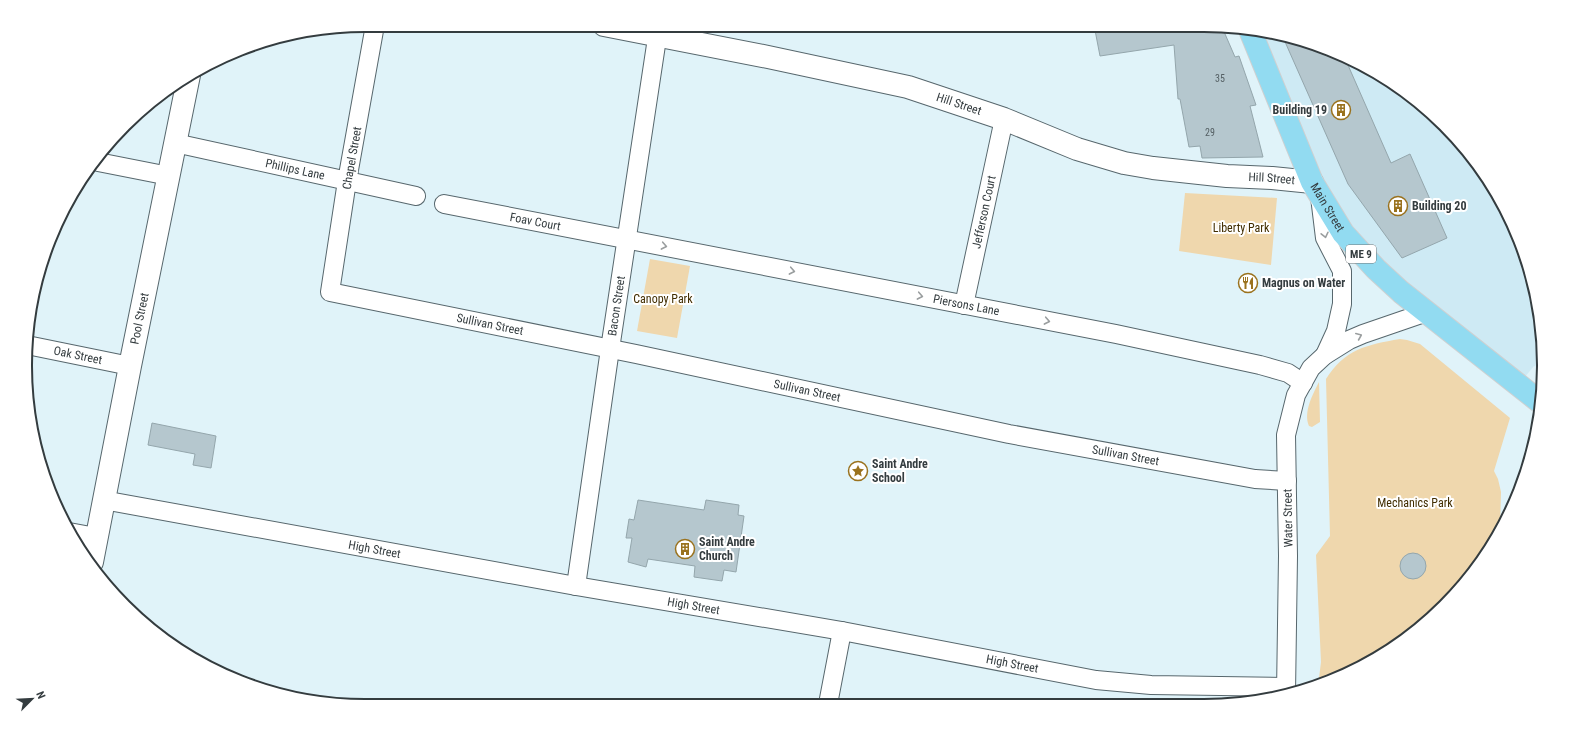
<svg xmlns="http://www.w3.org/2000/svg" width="1569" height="731" font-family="'Roboto Condensed',sans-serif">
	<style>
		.built { fill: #ceeaf4 }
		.green { fill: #efd7ad }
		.building { fill: #b5c7ce; stroke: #94a6ac }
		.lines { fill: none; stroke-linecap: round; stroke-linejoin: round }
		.minor-casing { stroke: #57676d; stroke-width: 20 }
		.tertiary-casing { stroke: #57676d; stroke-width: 24 }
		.secondary-casing { stroke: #57676d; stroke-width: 24 }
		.primary-casing { stroke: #ced0d1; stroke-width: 24 }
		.minor { stroke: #fff; stroke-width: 18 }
		.tertiary { stroke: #fff; stroke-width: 22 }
		.secondary { stroke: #fff; stroke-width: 22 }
		.primary { stroke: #92dbf1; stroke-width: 22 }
		.oneway { stroke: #9a9e9f }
		.labels { text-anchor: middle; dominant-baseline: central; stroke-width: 4; stroke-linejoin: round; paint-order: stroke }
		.number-label { font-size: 10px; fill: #545f63 }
		.shield { fill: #fff; stroke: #717679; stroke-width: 1 }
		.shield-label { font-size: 11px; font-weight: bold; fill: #343c3f }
		.street-label { font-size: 12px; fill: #343c3f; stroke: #fff }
		.poi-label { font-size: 12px; font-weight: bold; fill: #343c3f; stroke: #fff; text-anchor: start }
		.park-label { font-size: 12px; fill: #412d01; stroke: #fff }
		.rim { fill: none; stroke: #343c3f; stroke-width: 2 }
	</style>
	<rect width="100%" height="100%" fill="#e0f3f9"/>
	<path class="built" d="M 1250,30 L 1270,32 L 1334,51 L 1392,82 L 1444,125 L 1486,176 L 1518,235 L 1537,299 L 1544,369 L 1534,366 L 1518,385 L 1343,233 Z"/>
	<g class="green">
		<path d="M 1185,193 L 1277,198 L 1271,265 L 1179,251 Z"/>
		<path d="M 650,259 L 690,266 L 677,338 L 637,331 Z"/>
		<path d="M 1400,339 L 1407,340 L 1420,344 L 1510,418 L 1494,471 L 1498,479 L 1501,492 L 1500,527 L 1474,573 L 1411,635 L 1334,680 L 1315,685 L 1319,678 L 1321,662 L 1316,555 L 1330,536 L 1326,379 C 1345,349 1366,345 1400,339 Z"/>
		<path d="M 1319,382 L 1320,422 L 1312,427 L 1309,426 C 1303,412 1313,394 1319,382 Z"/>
	</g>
	<g class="building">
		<path d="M 1094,25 L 1204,25 L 1222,27 L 1235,57 L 1239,56 L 1256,105 L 1250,106 L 1263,157 L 1202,158 L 1200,146 L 1189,147 L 1180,99 L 1178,99 L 1174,45 L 1100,56 Z"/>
		<path d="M 1282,35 L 1334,51 L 1344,56 L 1391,163 L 1410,154 L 1447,238 L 1402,258 L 1348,184 Z"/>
		<path d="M 152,423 L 216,436 L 211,468 L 193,465 L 195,454 L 148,445 Z"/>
		<path d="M 638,500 L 704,510 L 706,500 L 739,505 L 738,515 L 744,516 L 736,572 L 724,570 L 722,581 L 694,577 L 695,566 L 648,559 L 646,567 L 628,562 L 632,538 L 626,538 L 629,519 L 634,520 Z"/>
		<circle cx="1413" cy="566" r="13"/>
	</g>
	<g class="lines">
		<g class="minor-casing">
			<g id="minor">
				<path id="s1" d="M 375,25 L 347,181 L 330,292 L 636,354 L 1009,434 L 1255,479 L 1287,481"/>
				<path id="s2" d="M 175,143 L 416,196"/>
				<path d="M 98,162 L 169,176"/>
				<path d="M 1320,197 L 1325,238 L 1342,271 L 1342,304 L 1336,331 L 1325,355"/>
				<path id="s3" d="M 444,204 L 1116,334 L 1260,365 L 1288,373 L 1303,383"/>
				<path id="s4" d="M 964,305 L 1004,119"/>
				<path id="s5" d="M 27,345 L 130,366"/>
				<path id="s6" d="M 103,500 L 576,586 L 842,631 L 1096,680 L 1151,685 L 1286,687"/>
				<path d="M 69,532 L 96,537"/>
				<path id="s7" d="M 576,586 L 610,349 L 659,25"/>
				<path d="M 1286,693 L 1288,556 L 1286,435 L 1296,395 L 1311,368 L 1325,355 L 1349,340 L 1363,334 L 1427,312"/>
				<path d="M 828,704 L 842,631"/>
			</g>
		</g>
		<g class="tertiary-casing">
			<g id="tertiary">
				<path id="s8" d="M 604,25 L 768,57 L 908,87 L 1004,119 L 1077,149 L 1124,163 L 1153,168 L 1227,176 L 1272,178 L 1312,182"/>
			</g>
		</g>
		<g class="secondary-casing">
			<g id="secondary">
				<path id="s9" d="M 92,562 L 130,366 L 189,75"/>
			</g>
		</g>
		<g class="primary-casing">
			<g id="primary">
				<path id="s10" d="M 1250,30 L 1312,182 L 1343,233 L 1376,269 L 1401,292 L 1540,402"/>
			</g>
		</g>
		<use href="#minor" class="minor"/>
		<use href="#tertiary" class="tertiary"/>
		<use href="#secondary" class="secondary"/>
		<use href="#primary" class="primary"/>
	</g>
	<defs><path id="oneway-chevron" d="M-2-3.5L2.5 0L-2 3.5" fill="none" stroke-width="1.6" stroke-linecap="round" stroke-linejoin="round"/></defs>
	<g class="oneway">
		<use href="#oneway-chevron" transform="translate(1325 235) rotate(77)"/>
		<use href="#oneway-chevron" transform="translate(664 246) rotate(11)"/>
		<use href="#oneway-chevron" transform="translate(792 271) rotate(11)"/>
		<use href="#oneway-chevron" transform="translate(920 296) rotate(11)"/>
		<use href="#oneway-chevron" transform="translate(1047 321) rotate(11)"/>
		<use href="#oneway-chevron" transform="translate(1359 336) rotate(-23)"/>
	</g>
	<defs>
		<g id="building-ring" transform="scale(1)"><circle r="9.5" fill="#fff" stroke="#9a721e" stroke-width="1.5"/><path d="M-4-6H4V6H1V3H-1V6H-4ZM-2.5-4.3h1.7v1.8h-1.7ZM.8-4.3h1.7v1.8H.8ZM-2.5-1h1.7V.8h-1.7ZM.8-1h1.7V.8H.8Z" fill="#9a721e"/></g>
		<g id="restaurant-ring" transform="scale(1)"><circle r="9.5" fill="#fff" stroke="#9a721e" stroke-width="1.5"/><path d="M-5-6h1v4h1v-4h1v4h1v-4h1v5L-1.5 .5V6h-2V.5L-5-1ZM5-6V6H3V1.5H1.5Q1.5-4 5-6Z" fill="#9a721e"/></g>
		<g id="sight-ring" transform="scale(1)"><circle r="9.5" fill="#fff" stroke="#9a721e" stroke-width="1.5"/><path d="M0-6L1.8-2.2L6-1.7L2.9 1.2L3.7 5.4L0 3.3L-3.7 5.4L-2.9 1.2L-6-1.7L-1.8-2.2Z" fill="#9a721e"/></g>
	</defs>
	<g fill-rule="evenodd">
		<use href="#building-ring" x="1341" y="110"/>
		<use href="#building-ring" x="1398" y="206"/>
		<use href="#restaurant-ring" x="1248" y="283"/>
		<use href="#sight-ring" x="858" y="471"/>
		<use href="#building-ring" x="685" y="549"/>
	</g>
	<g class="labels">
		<g class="number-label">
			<text x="1220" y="78">35</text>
			<text x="1210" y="132">29</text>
		</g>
		<rect class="shield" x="1346" y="245" width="30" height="18" rx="3"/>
		<g class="shield-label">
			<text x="1361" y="254">ME 9</text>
		</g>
		<g class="street-label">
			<text stroke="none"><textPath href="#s8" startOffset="364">Hill Street</textPath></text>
			<text transform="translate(352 158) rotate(-80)">Chapel Street</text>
			<text stroke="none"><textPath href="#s2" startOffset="123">Phillips Lane</textPath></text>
			<text stroke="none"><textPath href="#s8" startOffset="688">Hill Street</textPath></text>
			<text stroke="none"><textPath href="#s10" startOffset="194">Main Street</textPath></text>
			<text stroke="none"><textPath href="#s4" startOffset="95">Jefferson Court</textPath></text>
			<text stroke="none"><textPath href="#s3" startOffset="93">Foav Court</textPath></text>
			<text stroke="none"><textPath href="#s3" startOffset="532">Piersons Lane</textPath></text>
			<text stroke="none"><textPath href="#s7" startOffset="283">Bacon Street</textPath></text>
			<text stroke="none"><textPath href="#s9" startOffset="248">Pool Street</textPath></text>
			<text stroke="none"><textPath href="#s1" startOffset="434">Sullivan Street</textPath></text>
			<text stroke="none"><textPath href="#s5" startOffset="52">Oak Street</textPath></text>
			<text stroke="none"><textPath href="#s1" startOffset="758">Sullivan Street</textPath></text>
			<text stroke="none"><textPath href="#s1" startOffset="1083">Sullivan Street</textPath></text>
			<text transform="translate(1288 518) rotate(-91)">Water Street</text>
			<text stroke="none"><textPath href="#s6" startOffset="276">High Street</textPath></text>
			<text stroke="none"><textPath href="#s6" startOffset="600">High Street</textPath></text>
			<text stroke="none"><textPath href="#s6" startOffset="924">High Street</textPath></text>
		</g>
		<g class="poi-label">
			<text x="1327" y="110" text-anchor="end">Building 19</text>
			<text x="1412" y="206">Building 20</text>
			<text x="1262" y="283">Magnus on Water</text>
			<text x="872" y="464">Saint Andre<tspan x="872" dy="14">School</tspan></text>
			<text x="699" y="542">Saint Andre<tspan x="699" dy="14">Church</tspan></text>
		</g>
		<g class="park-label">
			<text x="1241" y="228">Liberty Park</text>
			<text x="663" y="299">Canopy Park</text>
			<text x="1415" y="503">Mechanics Park</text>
		</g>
	</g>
	<path d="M0 0H1569V731H0ZM365 32H1204A333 333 0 0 1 1537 365V366A333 333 0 0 1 1204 699H365A333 333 0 0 1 32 366V365A333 333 0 0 1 365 32Z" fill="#fff" fill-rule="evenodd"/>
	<path class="rim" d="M365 32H1204A333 333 0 0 1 1537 365V366A333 333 0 0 1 1204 699H365A333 333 0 0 1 32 366V365A333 333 0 0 1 365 32Z"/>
	<g transform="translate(32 699) rotate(66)" stroke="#ffffff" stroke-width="3" paint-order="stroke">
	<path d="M0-3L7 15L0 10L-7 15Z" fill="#343c3f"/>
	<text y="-6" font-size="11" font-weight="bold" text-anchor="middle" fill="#343c3f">N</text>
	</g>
</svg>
